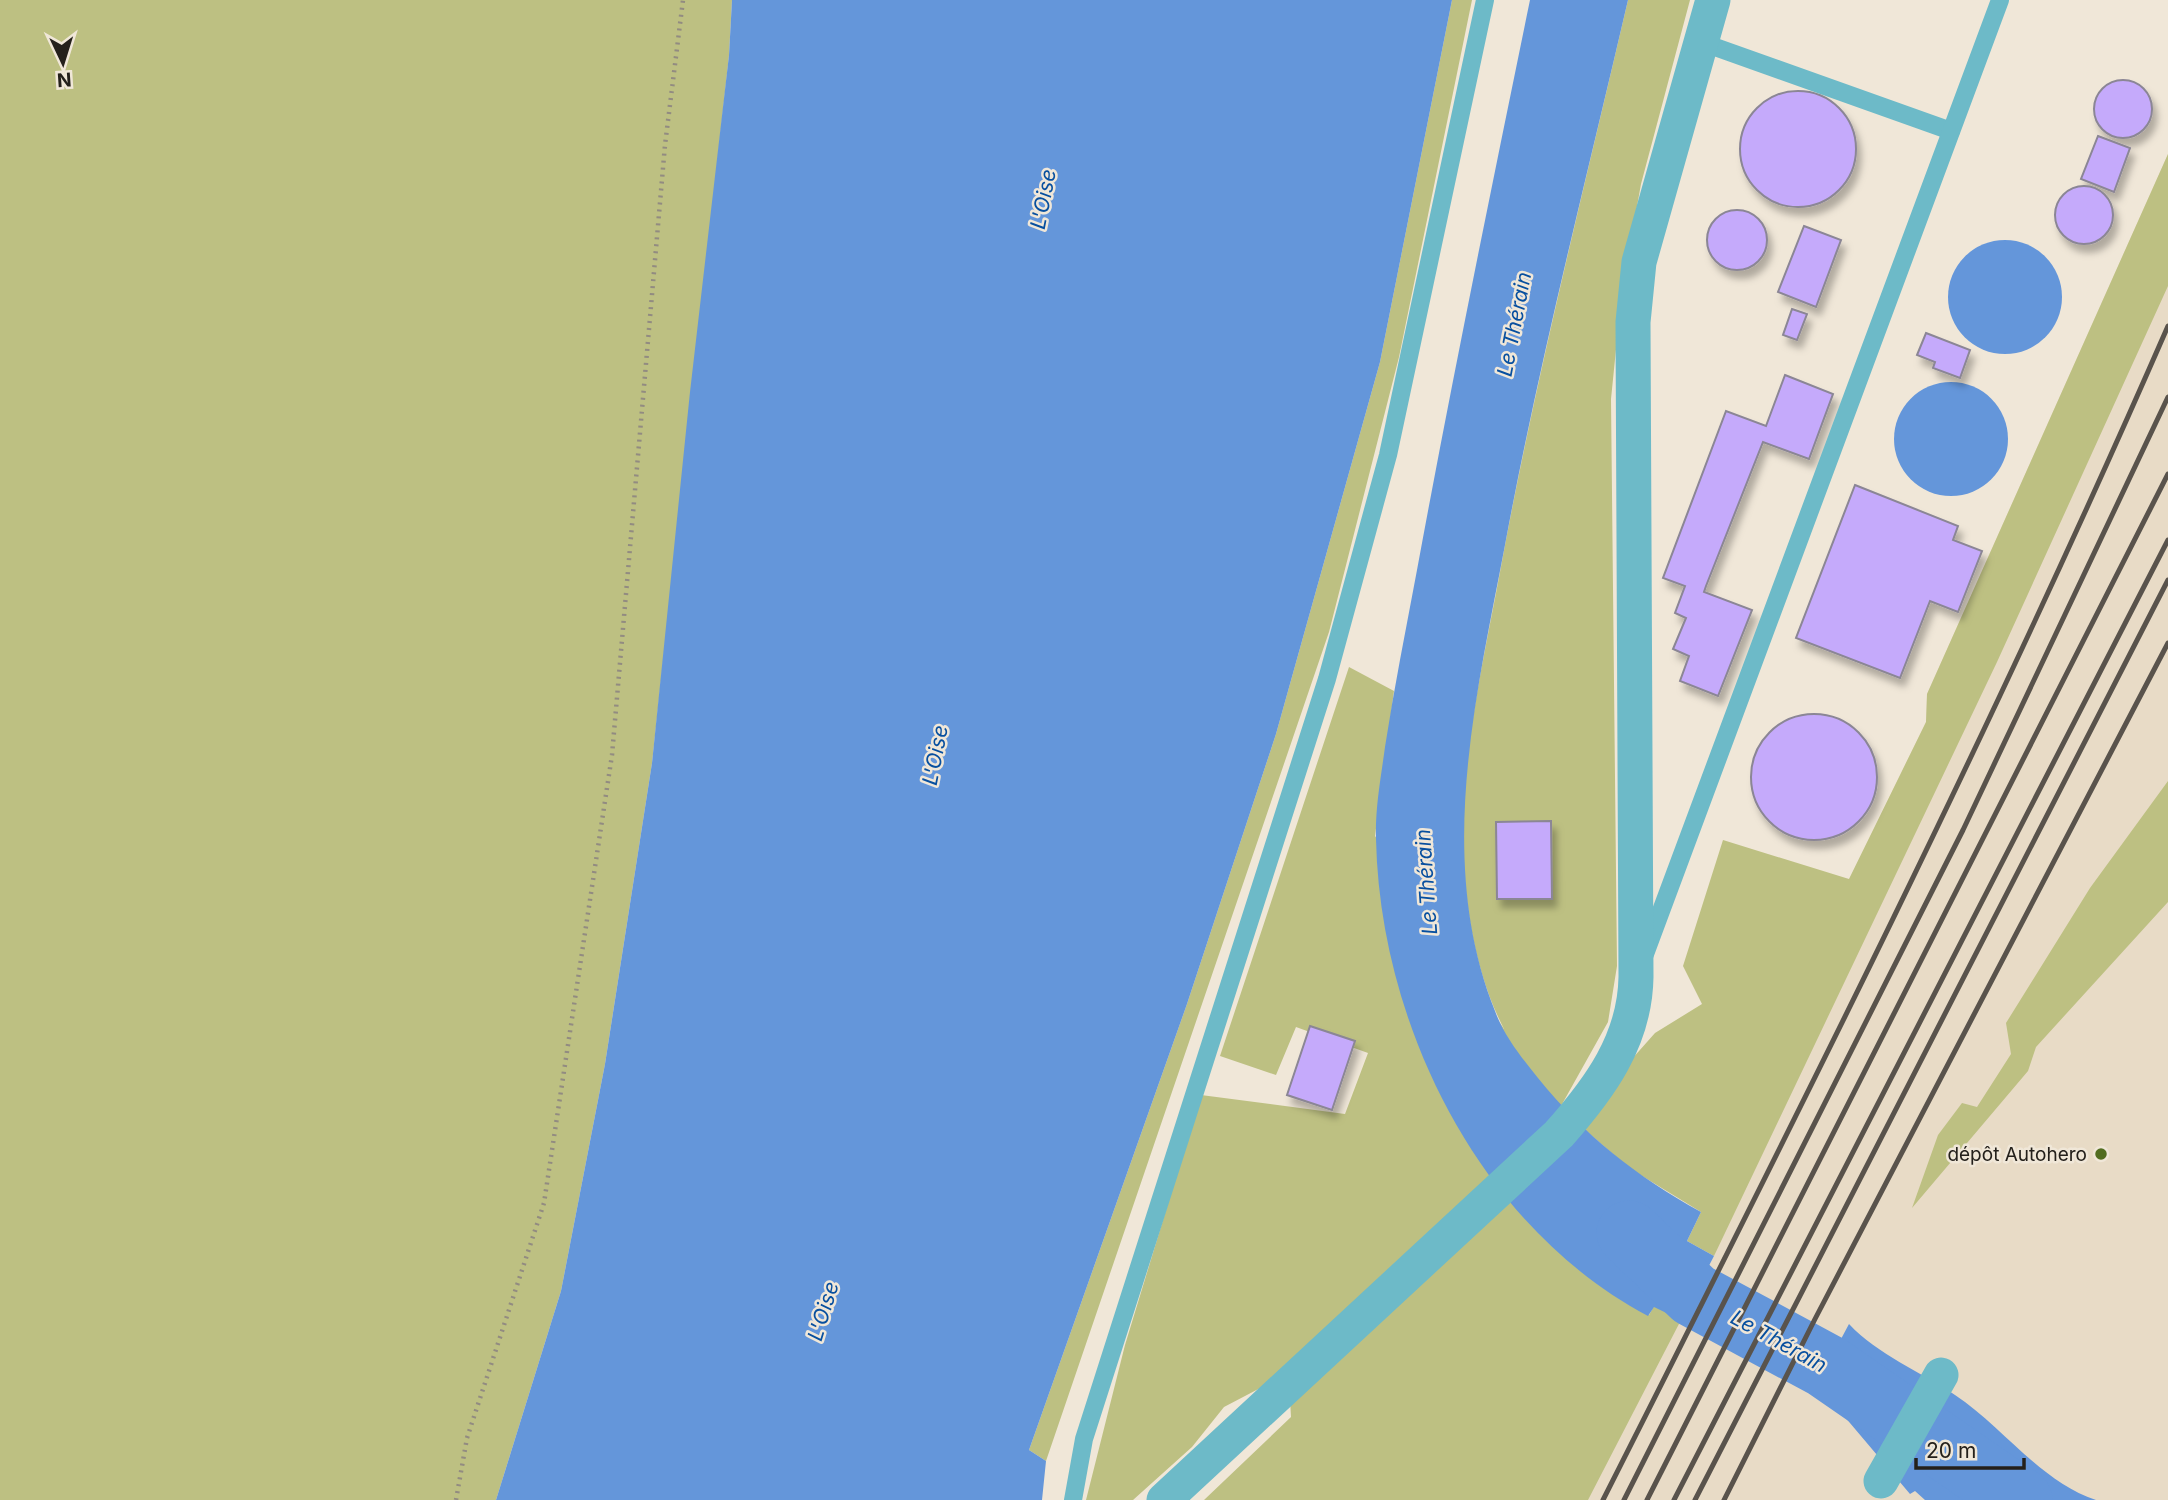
<svg xmlns="http://www.w3.org/2000/svg" width="2168" height="1500" font-family="Inter,sans-serif">
	<style>
		.built { fill: #e8dbc6 }
		.green { fill: #bdc082 }
		.water { fill: #6496da }
		.lines { fill: none; stroke-linecap: round; stroke-linejoin: round }
		.river { stroke: #6496da; stroke-width: 65 }
		.building { fill: #c5aafb; stroke: #8b8695; stroke-width: 2; filter: url(#shadow) }
		.path { stroke: #928b81; stroke-width: 4.5; stroke-dasharray: 2 5; stroke-linecap: butt }
		.service { stroke: #6dbac8; stroke-width: 18 }
		.minor { stroke: #6dbac8; stroke-width: 35 }
		.rail { stroke: #59534c; stroke-width: 5 }
		.poi-dot { fill: #526d20; stroke: #f0e7d8; stroke-width: 2.5 }
		.labels { text-anchor: middle; dominant-baseline: central; stroke-width: 5; stroke-linejoin: round; paint-order: stroke }
		.poi-label { font-size: 19px; fill: #24201b; stroke: #f0e7d8; text-anchor: end }
		.water-label { font-size: 21px; font-style: italic; fill: #074f9f; stroke: #f0e7d8 }
	</style>
	<defs>
		<filter id="shadow"><feDropShadow dx="4.5" dy="8" stdDeviation="3.5" flood-color="#0004"/></filter>
	</defs>
	<rect width="100%" height="100%" fill="#f0e7d8"/>
	<path class="built" d="M 2168,154 L 2168,1500 L 1524,1500 L 1681,1319 L 1714,1256 L 1849,880 L 1926,722 L 1927,694 Z"/>
	<g class="green">
		<path d="M 0,0 L 732,0 L 729,55 L 652,763 L 605,1064 L 561,1291 L 496,1500 L 0,1500 Z"/>
		<path d="M 1452,0 L 1472,0 L 1399,357 L 1329,632 L 1046,1461 L 1029,1450 L 1187,1004 L 1276,734 L 1380,362 Z"/>
		<path d="M 1628,0 L 1690,0 L 1641,184 L 1622,290 L 1611,399 L 1617,966 L 1608,1022 L 1561,1106 L 1556,1249 C 1585,1275 1614,1298 1649,1315 L 1654,1306 L 1681,1320 L 1588,1500 L 1204,1500 L 1291,1417 L 1290,1399 L 1266,1385 L 1224,1407 L 1192,1447 L 1133,1500 L 1086,1500 L 1125,1345 L 1201,1095 L 1345,1114 L 1368,1053 L 1296,1027 L 1276,1075 L 1220,1056 L 1349,667 L 1394,691 L 1375,836 L 1504,1029 C 1474,971 1463,898 1463,834 C 1463,746 1484,658 1500,572 C 1535,380 1584,190 1628,0 Z"/>
		<path d="M 2168,154 L 2168,286 L 1997,662 L 1714,1256 L 1687,1241 L 1701,1212 L 1629,1168 L 1576,1122 L 1655,1033 L 1702,1004 L 1683,966 L 1723,840 L 1849,879 L 1926,722 L 1927,694 Z"/>
		<path d="M 2168,781 L 2168,902 L 2036,1047 L 2028,1071 L 1912,1208 L 1938,1135 L 1962,1103 L 1977,1107 L 2011,1054 L 2006,1023 L 2090,888 Z"/>
	</g>
	<g class="water">
		<path d="M 732,0 L 1452,0 L 1380,362 L 1276,734 L 1187,1004 L 1029,1450 L 1046,1461 L 1042,1500 L 496,1500 L 561,1291 L 605,1064 L 652,763 L 690,392 L 729,55 Z"/>
		<path d="M 1530,0 L 1628,0 C 1586,181 1539,362 1505,545 C 1476,698 1435,860 1495,1011 C 1504,1036 1522,1058 1538,1078 C 1585,1136 1636,1176 1701,1212 L 1687,1241 L 1714,1256 L 1681,1320 L 1654,1307 L 1648,1316 C 1480,1227 1380,1026 1376,839 C 1375,808 1381,777 1385,747 C 1394,688 1406,629 1417,570 C 1452,380 1491,190 1530,0 Z"/>
		<circle cx="2005" cy="297" r="57"/>
		<circle cx="1951" cy="439" r="57"/>
		<path d="M 1849,1324 C 1878,1355 1920,1371 1955,1395 C 2003,1427 2041,1482 2096,1500 L 1925,1500 L 1915,1491 L 1910,1494 L 1817,1384 Z"/>
	</g>
	<g class="lines">
		<path class="river" d="M 1629,1233 L 1694,1295 L 1826,1366 L 2020,1500"/>
	</g>
	<g class="building">
		<circle cx="2123" cy="109" r="29"/>
		<circle cx="1798" cy="149" r="58"/>
		<path d="M 2098,136 L 2130,148 L 2114,192 L 2081,179 Z"/>
		<circle cx="2084" cy="215" r="29"/>
		<circle cx="1737" cy="240" r="30"/>
		<path d="M 1804,226 L 1841,240 L 1816,307 L 1778,292 Z"/>
		<path d="M 1792,309 L 1807,314 L 1797,340 L 1783,335 Z"/>
		<path d="M 1926,333 L 1970,350 L 1960,378 L 1933,368 L 1935,362 L 1917,355 Z"/>
		<path d="M 1785,375 L 1833,394 L 1809,459 L 1763,442 L 1706,586 L 1704,592 L 1752,610 L 1718,696 L 1680,681 L 1689,656 L 1673,649 L 1686,618 L 1675,613 L 1685,586 L 1663,578 L 1726,411 L 1766,426 Z"/>
		<path d="M 1855,485 L 1958,526 L 1953,540 L 1982,551 L 1958,612 L 1930,601 L 1900,678 L 1796,638 Z"/>
		<circle cx="1814" cy="777" r="63"/>
		<path d="M 1551,821 L 1552,899 L 1497,899 L 1496,822 Z"/>
		<path d="M 1310,1026 L 1355,1041 L 1332,1110 L 1287,1095 Z"/>
	</g>
	<g class="lines">
		<path class="path" d="M 456,1500 L 467,1438 L 544,1203 L 612,755 L 665,145 L 683,0"/>
		<g class="service">
			<path d="M 1701,42 L 1951,131"/>
			<path d="M 1645,954 L 2000,0"/>
			<path d="M 1073,1500 L 1084,1439 L 1327,679 L 1388,455 L 1485,0"/>
		</g>
		<g class="minor">
			<path d="M 1881,1481 L 1941,1375"/>
			<path d="M 1164,1500 L 1559,1134 C 1600,1088 1635,1040 1636,977 L 1633,322 L 1639,262 L 1713,0"/>
		</g>
		<g class="rail">
			<path d="M 1603,1500 C 1799,1112 1994,725 2168,326"/>
			<path d="M 1624,1500 L 1963,830 L 2168,397"/>
			<path d="M 1647,1500 L 2168,474"/>
			<path d="M 1674,1500 L 2168,540"/>
			<path d="M 1695,1500 L 2168,580"/>
			<path d="M 1724,1500 L 1815,1319 L 2168,643"/>
		</g>
	</g>
	<circle class="poi-dot" cx="2101" cy="1154" r="7"/>
	<g class="labels">
		<g class="poi-label">
			<text x="2087" y="1154">dépôt Autohero</text>
		</g>
		<g class="water-label">
			<text transform="translate(1043 199) rotate(-79)">L'Oise</text>
			<text transform="translate(1514 324) rotate(-79)">Le Thérain</text>
			<text transform="translate(935 755) rotate(-79)">L'Oise</text>
			<text transform="translate(1426 882) rotate(-94)">Le Thérain</text>
			<text transform="translate(823 1311) rotate(-73)">L'Oise</text>
			<text transform="translate(1779 1341) rotate(29)">Le Thérain</text>
		</g>
	</g>
	<g transform="translate(63 63) rotate(176)" stroke="#f0e7d8" stroke-width="5" paint-order="stroke">
	<path d="M0-5L12 26L0 18L-12 26Z" fill="#24201b"/>
	<text y="-10" font-size="19" font-weight="bold" text-anchor="middle" fill="#24201b">N</text>
	</g>
	<path d="M1916 1458v10h108v-10" fill="none" stroke="#24201b" stroke-width="3.5"/>
	<text x="1926" y="1458" font-size="21" fill="#24201b" stroke="#f0e7d8" stroke-width="5" paint-order="stroke">20 m</text>
</svg>
